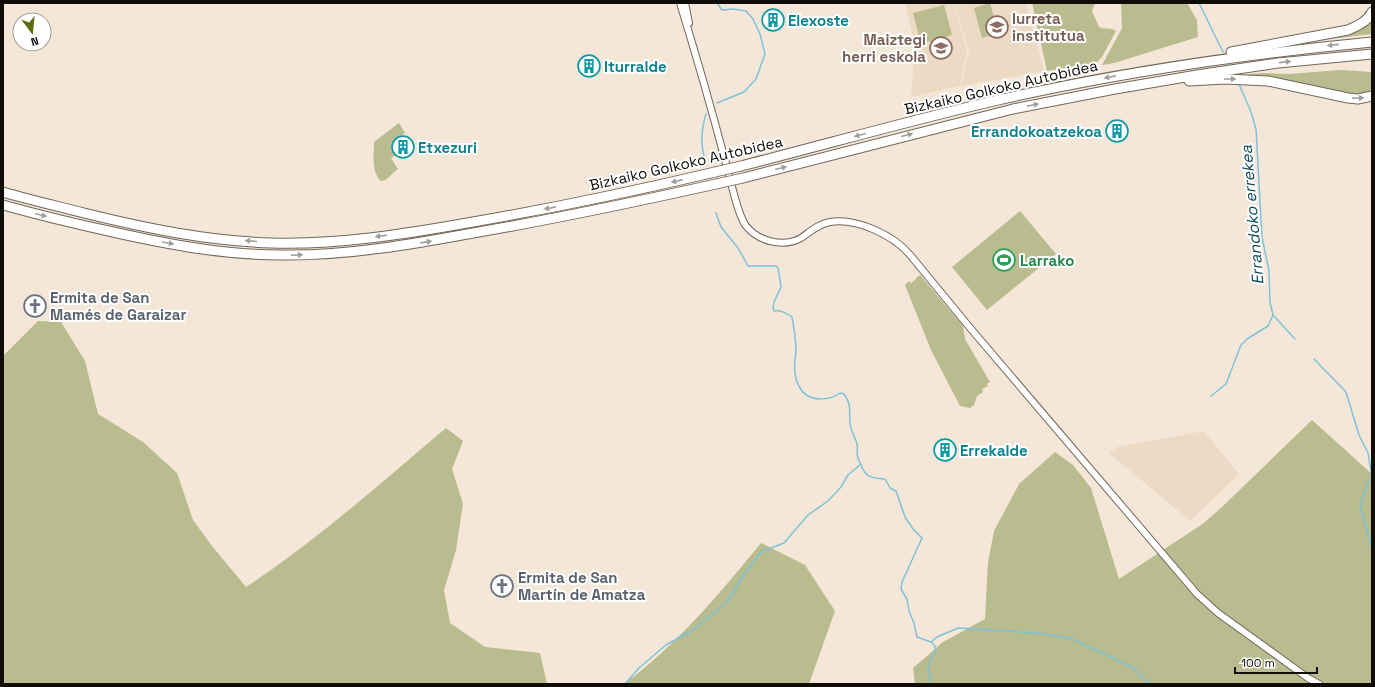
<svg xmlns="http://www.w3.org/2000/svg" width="1375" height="687" font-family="'Space Grotesk',sans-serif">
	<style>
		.built { fill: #ecdac5 }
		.green { fill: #b9bc8e }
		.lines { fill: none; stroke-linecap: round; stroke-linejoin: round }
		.stream { stroke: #7dc2d8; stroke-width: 1.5 }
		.minor-casing { stroke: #716659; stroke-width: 8 }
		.highway-casing { stroke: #716659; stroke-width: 11 }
		.minor { stroke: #fff; stroke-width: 6 }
		.highway { stroke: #fff; stroke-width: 9 }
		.highway-bridge-casing { stroke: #716659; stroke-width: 11; stroke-linecap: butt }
		.highway-bridge { stroke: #fff; stroke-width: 9 }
		.oneway { fill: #9f9e9c }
		.labels { text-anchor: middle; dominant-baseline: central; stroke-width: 4; stroke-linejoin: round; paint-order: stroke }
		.education-label { font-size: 15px; font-weight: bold; fill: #785e54; stroke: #fff; text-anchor: start }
		.culture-label { font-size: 15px; font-weight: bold; fill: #0d838f; stroke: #fff; text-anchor: start }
		.street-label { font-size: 15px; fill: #100c07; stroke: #fff }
		.leisure-label { font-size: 15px; font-weight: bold; fill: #27864d; stroke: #fff; text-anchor: start }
		.worship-label { font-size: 15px; font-weight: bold; fill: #5b616d; stroke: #fff; text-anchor: start }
		.water-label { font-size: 16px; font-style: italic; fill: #0d4a59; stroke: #fff }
	</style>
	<rect width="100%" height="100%" fill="#f4e7d8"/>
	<g class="built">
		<path d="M 905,3 L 953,3 L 967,51 L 960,86 L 911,97 L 915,45 Z"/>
		<path d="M 954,3 L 1026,3 L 1044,71 L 961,86 L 969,51 Z"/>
		<path d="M 1204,431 L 1239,474 L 1190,521 L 1109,453 L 1117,447 Z"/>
	</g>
	<g class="green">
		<path d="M 990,3 L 998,33 L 982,38 L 974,8 Z"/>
		<path d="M 1032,3 L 1095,3 L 1092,11 L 1099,27 C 1105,30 1111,27 1116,31 L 1102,57 L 1096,63 L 1047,71 Z"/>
		<path d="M 1121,3 L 1187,3 L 1197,20 L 1198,37 L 1114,63 L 1102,65 L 1122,28 Z"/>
		<path d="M 944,5 L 952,35 L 921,44 L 913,13 Z"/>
		<path d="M 1372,21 L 1372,34 L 1289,44 L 1357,30 L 1368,25 Z"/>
		<path d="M 1340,70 L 1372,72 L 1372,92 L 1363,95 L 1349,94 L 1232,76 L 1262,73 L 1289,74 Z"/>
		<path d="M 399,123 L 405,133 L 393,141 L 400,152 L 391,158 L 398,169 C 392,173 387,181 381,181 C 371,172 374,154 374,142 Z"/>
		<path d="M 1020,211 L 1056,254 L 987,310 L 952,267 Z"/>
		<path d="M 920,275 L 963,326 L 965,339 L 990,382 L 987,384 L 988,386 L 982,389 L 983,392 L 977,396 L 974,405 L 970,408 L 960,406 L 931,350 L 905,285 L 909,281 L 911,283 L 916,279 L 916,278 Z"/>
		<path d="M 38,321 L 61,322 L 85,361 L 98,414 L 143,442 L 177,473 L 193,520 L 212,546 L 246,587 C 317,540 381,483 446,428 L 463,441 L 452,469 L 463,504 L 456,550 L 444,590 L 450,623 L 485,647 L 540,653 L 547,684 L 3,684 L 3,356 Z"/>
		<path d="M 1312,420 L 1372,474 L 1372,684 L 915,684 L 913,668 L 943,642 L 985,619 L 988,562 L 994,531 L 1019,484 L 1055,452 L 1073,465 L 1091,488 L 1119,579 L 1204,523 L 1223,506 Z"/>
		<path d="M 761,543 L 805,565 L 835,611 L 809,684 L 624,684 C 676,646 721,592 761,543 Z"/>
	</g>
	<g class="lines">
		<g class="stream">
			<path d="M 1199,3 L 1223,52"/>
			<path d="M 1229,64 L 1229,65"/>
			<path d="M 1239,84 L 1251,112 L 1256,129 L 1262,238 L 1269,270 L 1270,302 L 1273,315 L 1295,339"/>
			<path d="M 717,103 L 744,92 L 756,79 L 765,54 L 760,34 L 753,19 L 746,11 L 733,9 L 722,10 L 717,3"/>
			<path d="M 706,162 C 700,146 701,130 706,114"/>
			<path d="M 716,213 L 721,227 L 738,248 L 748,266 L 776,266 L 778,268 L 781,287 L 774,302 L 773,309 L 774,311 C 781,310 786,313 792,317 C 794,328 796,339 796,351 C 796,354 795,357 795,360 C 793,378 799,398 819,399 C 828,399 833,398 840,393 L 844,394 C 852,404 849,412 850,423 C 851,433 855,436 857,444 C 858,446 857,450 857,453 C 857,457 859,461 861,465 C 866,478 872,478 885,479 L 890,488 L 896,491 L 905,517 L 913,529 L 922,538 L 902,582 L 901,589 L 907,599 L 909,611 L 914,623 L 917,637 L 931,642 L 935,646 L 935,653 C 925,665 928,669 931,684"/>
			<path d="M 1314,359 L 1346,392 L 1359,435 L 1368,453 L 1372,476"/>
			<path d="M 1211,396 L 1226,384 L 1241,345 L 1247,339 L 1268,326 L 1273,315"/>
			<path d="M 1372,478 L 1368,482 L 1360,505 L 1372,549"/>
			<path d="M 931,642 L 937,637 L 958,628 L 1036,633 L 1070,638 L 1134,668 L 1150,684"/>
			<path d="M 625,684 L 639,668 L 666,645 L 694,629 L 728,601 L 744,574 L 761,552 L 784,543 L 808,515 L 828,501 L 841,487 L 848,475 L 861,464"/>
		</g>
		<g class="minor-casing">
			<g id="minor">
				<path d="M 680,3 C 696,55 711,107 725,160 C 730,176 737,214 746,226 C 758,241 783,248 801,238 C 810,232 818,224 830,222 C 857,218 894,235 911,256 L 971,329 L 1197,594 L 1218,613 L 1308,678 L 1319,684"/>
				<path d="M 685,3 L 689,23"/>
			</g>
		</g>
		<g class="highway-casing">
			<g id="highway">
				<path d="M 1231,52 L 1348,30 C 1357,26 1367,22 1372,12"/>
				<path d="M 1189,81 L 1225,79 L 1268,81 L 1348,98 L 1358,99 L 1372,96"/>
				<path d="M 741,166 C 827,144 912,120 998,100 C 1121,72 1246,54 1372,42"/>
				<path d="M 743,178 L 1013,109 L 1115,89 L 1197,75 L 1278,63 L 1372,54"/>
				<path d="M 3,192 C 30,200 57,206 84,213 C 145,228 207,241 271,243 C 338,245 406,234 473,222 C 554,208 635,191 715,172"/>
				<path d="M 3,205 C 39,215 76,224 113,232 C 171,245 230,256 289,255 C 351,255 413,244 473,233 C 555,219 635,202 716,184"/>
			</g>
		</g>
		<use href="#minor" class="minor"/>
		<use href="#highway" class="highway"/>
		<g class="highway-bridge-casing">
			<g id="highway-bridge">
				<path d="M 715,172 L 741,166"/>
				<path d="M 716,184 L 743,178"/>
			</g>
		</g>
		<use href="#highway-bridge" class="highway-bridge"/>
	</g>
	<defs><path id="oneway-solid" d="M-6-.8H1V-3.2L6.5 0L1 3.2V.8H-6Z"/></defs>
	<g class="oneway">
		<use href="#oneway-solid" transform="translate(1333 45) rotate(174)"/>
		<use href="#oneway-solid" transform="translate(1285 62) rotate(-6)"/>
		<use href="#oneway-solid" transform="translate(1110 77) rotate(169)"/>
		<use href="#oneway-solid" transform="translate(1230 79)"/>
		<use href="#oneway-solid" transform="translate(1358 98) rotate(-2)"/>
		<use href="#oneway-solid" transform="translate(1033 105) rotate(-11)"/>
		<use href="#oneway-solid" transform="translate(860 135) rotate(165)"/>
		<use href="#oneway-solid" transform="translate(907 135) rotate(-14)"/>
		<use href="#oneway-solid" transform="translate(781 168) rotate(-14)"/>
		<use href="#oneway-solid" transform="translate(677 181) rotate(167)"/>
		<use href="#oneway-solid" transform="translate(550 208) rotate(169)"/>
		<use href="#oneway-solid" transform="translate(41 215) rotate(14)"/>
		<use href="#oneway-solid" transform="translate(381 236) rotate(173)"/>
		<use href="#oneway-solid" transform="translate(251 241) rotate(-175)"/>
		<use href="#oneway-solid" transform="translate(426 242) rotate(-9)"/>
		<use href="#oneway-solid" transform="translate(168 243) rotate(10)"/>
		<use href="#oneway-solid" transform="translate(297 255) rotate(-3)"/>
	</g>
	<defs>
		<g id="building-ring" transform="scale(1.15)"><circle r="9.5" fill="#fff" stroke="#0f9aa8" stroke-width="1.5"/><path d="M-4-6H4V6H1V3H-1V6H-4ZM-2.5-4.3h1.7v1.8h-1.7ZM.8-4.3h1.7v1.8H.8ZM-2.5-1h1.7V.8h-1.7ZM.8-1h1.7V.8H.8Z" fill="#0f9aa8"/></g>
		<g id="school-ring" transform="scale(1.15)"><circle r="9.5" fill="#fff" stroke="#8d6e63" stroke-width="1.5"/><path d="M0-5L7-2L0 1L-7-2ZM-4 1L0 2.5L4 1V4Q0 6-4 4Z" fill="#8d6e63"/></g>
		<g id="stadium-ring" transform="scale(1.15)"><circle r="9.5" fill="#fff" stroke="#2e9e5b" stroke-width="1.5"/><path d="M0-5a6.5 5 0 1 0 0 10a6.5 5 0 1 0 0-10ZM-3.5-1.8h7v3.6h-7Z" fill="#2e9e5b"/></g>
		<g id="church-ring" transform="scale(1.15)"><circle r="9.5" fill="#fff" stroke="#6b7280" stroke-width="1.5"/><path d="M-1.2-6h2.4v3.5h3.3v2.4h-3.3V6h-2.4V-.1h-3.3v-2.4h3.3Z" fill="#6b7280"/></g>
	</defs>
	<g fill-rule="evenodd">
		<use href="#building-ring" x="773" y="20"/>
		<use href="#school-ring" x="997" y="27"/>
		<use href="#school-ring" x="941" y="48"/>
		<use href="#building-ring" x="589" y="66"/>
		<use href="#building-ring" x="1117" y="131"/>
		<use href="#building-ring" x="403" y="147"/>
		<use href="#stadium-ring" x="1004" y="260"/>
		<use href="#church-ring" x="35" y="306"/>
		<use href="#building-ring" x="945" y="450"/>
		<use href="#church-ring" x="502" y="586"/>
	</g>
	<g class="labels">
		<g class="education-label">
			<text x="1012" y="18">Iurreta<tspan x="1012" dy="17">institutua</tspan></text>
			<text x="926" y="39" text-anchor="end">Maiztegi<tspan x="926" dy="17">herri eskola</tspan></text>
		</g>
		<g class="culture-label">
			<text x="788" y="20">Elexoste</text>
			<text x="604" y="66">Iturralde</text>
			<text x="1102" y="131" text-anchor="end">Errandokoatzekoa</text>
			<text x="418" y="147">Etxezuri</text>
			<text x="960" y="450">Errekalde</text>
		</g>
		<g class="street-label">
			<text transform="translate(1001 87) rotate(-13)">Bizkaiko Golkoko Autobidea</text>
			<text transform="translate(686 163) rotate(-13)">Bizkaiko Golkoko Autobidea</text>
		</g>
		<g class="leisure-label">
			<text x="1020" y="260">Larrako</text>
		</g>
		<g class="worship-label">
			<text x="50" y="297">Ermita de San<tspan x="50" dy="17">Mamés de Garaizar</tspan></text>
			<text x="518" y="577">Ermita de San<tspan x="518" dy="17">Martín de Amatza</tspan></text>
		</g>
		<g class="water-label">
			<text transform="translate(1252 215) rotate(-95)">Errandoko errekea</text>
		</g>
	</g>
	<rect width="1375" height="687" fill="none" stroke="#100c07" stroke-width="8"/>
	<g transform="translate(32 32) rotate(164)"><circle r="19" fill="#ffffff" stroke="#9f9e9c"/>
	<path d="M0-3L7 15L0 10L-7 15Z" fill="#616b10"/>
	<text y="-6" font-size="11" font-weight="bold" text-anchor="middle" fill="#100c07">N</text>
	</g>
	<path d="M1235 667v6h82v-6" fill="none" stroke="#100c07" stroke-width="2"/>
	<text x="1241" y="667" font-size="12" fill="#100c07" stroke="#ffffff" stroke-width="3" paint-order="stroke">100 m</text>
</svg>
